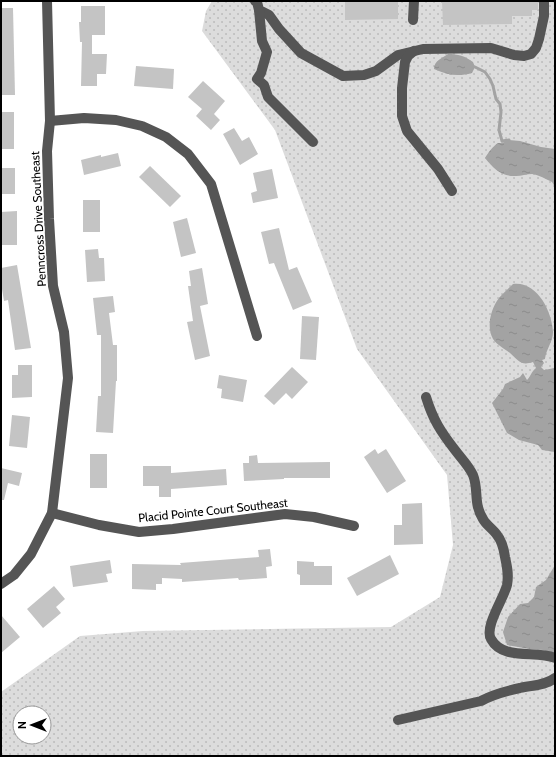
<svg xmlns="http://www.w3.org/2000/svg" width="556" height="757" font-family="Cabin,sans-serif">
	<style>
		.grass { fill: url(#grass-dots); fill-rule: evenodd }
		.water { fill: url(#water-ripples) }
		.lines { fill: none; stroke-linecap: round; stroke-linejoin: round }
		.stream { stroke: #a3a3a3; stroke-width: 3 }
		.building { fill: #c4c4c4 }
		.minor { stroke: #555; stroke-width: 10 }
		.labels { text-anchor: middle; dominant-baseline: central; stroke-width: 3; stroke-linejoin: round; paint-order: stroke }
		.street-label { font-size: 12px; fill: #000; stroke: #fff }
	</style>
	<defs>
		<pattern id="grass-dots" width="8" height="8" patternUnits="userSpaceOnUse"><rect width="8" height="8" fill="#dcdcdc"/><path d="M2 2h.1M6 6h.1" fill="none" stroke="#bbb" stroke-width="1.8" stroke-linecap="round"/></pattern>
		<pattern id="water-ripples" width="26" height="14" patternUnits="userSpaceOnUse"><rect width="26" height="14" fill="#a3a3a3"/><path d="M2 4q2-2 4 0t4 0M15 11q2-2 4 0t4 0" fill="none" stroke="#8b8b8b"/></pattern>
	</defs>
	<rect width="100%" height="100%" fill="#fff"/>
	<path class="grass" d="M 212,1 L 555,1 L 555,756 L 1,756 L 1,692 L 80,636 L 143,631 L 391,627 L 440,597 L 453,545 L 447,475 L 357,349 L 275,130 L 202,31 L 206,11 ZM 20,713 L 44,713 L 44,737 L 20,737 Z"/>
	<g class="water">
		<path d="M 448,54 C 458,54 465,56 473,62 L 475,67 L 472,73 C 458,77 447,75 434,69 C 434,61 442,58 448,54 Z"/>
		<path d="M 509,140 L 520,141 L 541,147 L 555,149 L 555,187 L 552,182 C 546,179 539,175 532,174 C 527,174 521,176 516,176 C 502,177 494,169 485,158 C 488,153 493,146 498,143 L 502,143 Z"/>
		<path d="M 513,284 C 537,281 552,311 553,332 C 553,342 546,349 545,359 L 542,360 L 544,363 L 541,367 L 544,370 L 555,368 L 555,452 L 542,450 L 538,445 L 519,440 L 507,433 L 492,403 L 503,389 L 505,384 L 520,377 L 523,373 L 527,380 C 531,376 531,372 536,368 L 533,362 C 521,366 519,361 510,353 C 505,349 497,345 493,339 C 486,327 491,308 499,298 C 503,293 508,289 513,284 Z"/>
		<path d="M 555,565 L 555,654 L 543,650 L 530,649 L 507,645 L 503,632 L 508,617 L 520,604 L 528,603 L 534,597 L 536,587 L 546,580 Z"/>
	</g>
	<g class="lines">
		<path class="stream" d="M 475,67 L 485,72 L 490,79 L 493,86 L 496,99 L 500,104 L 501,112 L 499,130 L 502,141 L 509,140"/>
	</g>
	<g class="building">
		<path d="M 345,1 L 398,1 L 398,19 L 345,20 Z"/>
		<path d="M 442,1 L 538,1 L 538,10 L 532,10 L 532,16 L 512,16 L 512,24 L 443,25 Z"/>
		<path d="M 81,6 L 105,6 L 105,35 L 92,35 L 92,54 L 107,54 L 106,74 L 97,74 L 97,86 L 81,86 L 82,42 L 80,42 L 79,22 L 81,22 Z"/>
		<path d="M 1,8 L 13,8 L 15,95 L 1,95 Z"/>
		<path d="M 136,66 L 174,69 L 173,89 L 134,86 Z"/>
		<path d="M 203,81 L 225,101 L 214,114 L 220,120 L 211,130 L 196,116 L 202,109 L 188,97 Z"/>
		<rect x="1" y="112" width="13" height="37"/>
		<path d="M 234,128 L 242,141 L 249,137 L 258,154 L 240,165 L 223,134 Z"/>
		<path d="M 118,153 L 121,166 L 84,175 L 81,160 L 101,155 L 101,157 Z"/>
		<path d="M 150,166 L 181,196 L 170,207 L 139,177 Z"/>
		<rect x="1" y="168" width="14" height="26"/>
		<path d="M 272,169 L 278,198 L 253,203 L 251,193 L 257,191 L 253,173 Z"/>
		<rect x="83" y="200" width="17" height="32"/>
		<path d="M 17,211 L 17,245 L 1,245 L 1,212 Z"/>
		<path d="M 187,218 L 196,253 L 181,257 L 173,222 Z"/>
		<path d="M 279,228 L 289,270 L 297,267 L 312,302 L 293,310 L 274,263 L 269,264 L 261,232 Z"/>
		<path d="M 98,249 L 99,258 L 104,258 L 105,281 L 87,282 L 85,250 Z"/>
		<path d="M 17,265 L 31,348 L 15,350 L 8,300 L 4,301 L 1,283 L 1,268 Z"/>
		<path d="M 202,268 L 208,304 L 200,306 L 210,356 L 195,360 L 187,322 L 193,321 L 188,286 L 191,286 L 189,271 Z"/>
		<path d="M 113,296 L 115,312 L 109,313 L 113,345 L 117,345 L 117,381 L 116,381 L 113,433 L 96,432 L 98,396 L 101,396 L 101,335 L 97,335 L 93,298 Z"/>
		<path d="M 302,316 L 319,317 L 316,360 L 300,359 Z"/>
		<path d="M 18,365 L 32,365 L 32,397 L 12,398 L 12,375 L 18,375 Z"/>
		<path d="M 292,367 L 308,382 L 292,399 L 286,393 L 274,405 L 264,396 Z"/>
		<path d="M 219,375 L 247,380 L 243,402 L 221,398 L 222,389 L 217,388 Z"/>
		<path d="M 12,415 L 30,417 L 27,448 L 9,446 Z"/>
		<path d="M 375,449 L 378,454 L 386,449 L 406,481 L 387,493 L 364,457 Z"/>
		<rect x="90" y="454" width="17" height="34"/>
		<path d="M 257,455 L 258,463 L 330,462 L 330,478 L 284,478 L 284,479 L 244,481 L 243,463 L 249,463 L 249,456 Z"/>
		<path d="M 143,466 L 171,466 L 171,473 L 226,469 L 227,485 L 171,489 L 171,497 L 159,497 L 159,486 L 143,486 Z"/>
		<path d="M 1,468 L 22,473 L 19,486 L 8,483 L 4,500 L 1,500 Z"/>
		<path d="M 422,503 L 423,544 L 394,545 L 394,525 L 402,525 L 402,504 Z"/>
		<path d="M 270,549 L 272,566 L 266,567 L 267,578 L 239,580 L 238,578 L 182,582 L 182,579 L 162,578 L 162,584 L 156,584 L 156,590 L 132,589 L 132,564 L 181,565 L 180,563 L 259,557 L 258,550 Z"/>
		<path d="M 390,555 L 399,574 L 357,596 L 347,578 Z"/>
		<path d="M 110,560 L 112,573 L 106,574 L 108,582 L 73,587 L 70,566 Z"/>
		<path d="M 297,561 L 314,562 L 314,566 L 332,566 L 332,585 L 300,585 L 300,575 L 297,574 Z"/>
		<path d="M 54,586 L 65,599 L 56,607 L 61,613 L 43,628 L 27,609 Z"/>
		<path d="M 1,615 L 20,637 L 1,653 Z"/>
	</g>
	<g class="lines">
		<g class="minor">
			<path d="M 255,1 L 257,2 L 259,10 L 269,15 L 279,29 L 301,53 L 343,76 L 364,75 L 376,71 L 398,55 L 423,49 L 491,48 L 514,55 L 524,56 L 531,54 L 536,48 L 539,39 L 544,16 L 544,1"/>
			<path d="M 259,10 L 262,41 L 267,52 L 261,73 L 257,79 L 264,85 L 268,97 L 313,142"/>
			<path d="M 413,20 L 414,1"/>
			<path d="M 414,51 L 408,56 L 405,62 L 402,88 L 402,116 L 407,131 L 438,169 L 452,191"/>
			<path d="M 50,121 L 84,118 L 116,120 L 142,126 L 166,137 L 188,154 L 211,184 L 257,336"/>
			<path d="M 426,397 C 433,420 441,432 455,450 C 461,458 469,466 473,475 C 479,490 473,503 483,519 C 486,525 493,529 497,535 C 502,541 504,550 505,557 C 507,566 509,575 507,585 C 504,598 484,627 491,639 C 503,661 536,650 555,658"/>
			<path d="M 52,513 L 99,525 L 139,532 L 173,529 L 285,514 L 314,517 L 354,526"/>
			<path d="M 1,584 L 14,575 L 31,554 L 52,513 L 68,378 L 64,332 L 53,286 L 49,219 L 47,151 L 50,121 L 47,1"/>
			<path d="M 398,720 L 481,701 C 494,694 506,691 520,688 C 532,685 545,686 555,678"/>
		</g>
	</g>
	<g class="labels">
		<g class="street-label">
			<text transform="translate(38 219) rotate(-93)">Penncross Drive Southeast</text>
			<text transform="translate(213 510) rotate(-6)">Placid Pointe Court Southeast</text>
		</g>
	</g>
	<rect width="556" height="757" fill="none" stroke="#000000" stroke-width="4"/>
	<g transform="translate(32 725) rotate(270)"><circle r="19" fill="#ffffff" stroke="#999999"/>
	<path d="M0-3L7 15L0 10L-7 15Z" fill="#000000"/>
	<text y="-6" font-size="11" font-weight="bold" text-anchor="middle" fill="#000000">N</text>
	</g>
</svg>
